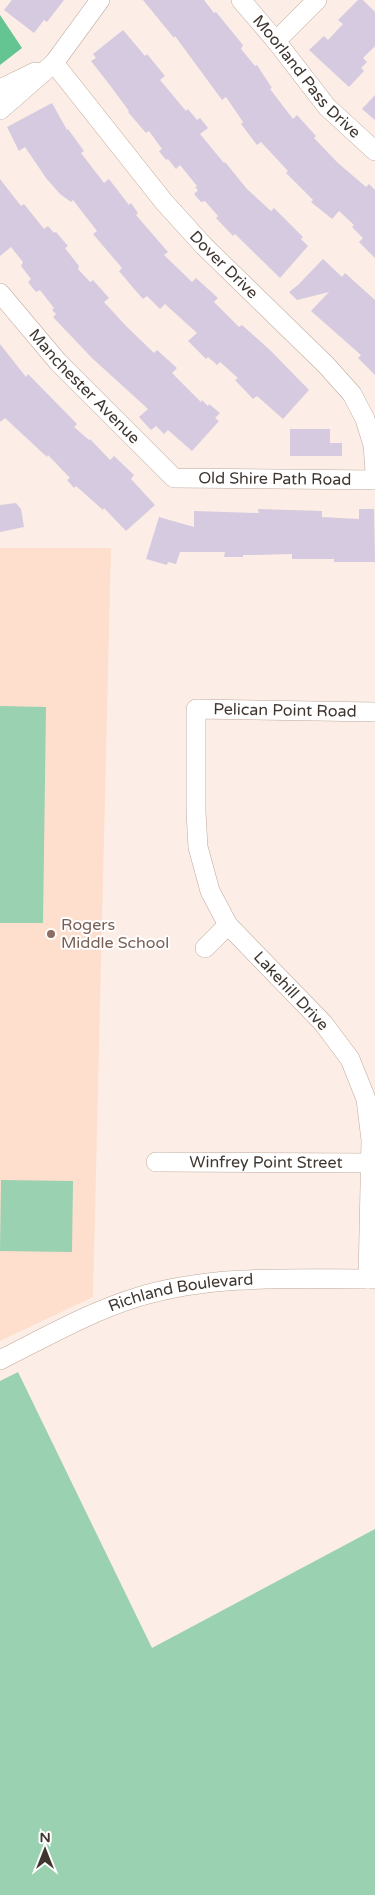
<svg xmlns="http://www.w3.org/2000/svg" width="375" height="1895" font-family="'Varela Round',sans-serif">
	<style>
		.built { fill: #fedfcd }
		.green { fill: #99d1b1 }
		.forest { fill: #64c492 }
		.building { fill: #d5cae0 }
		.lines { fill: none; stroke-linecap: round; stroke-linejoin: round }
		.minor-casing { stroke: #bfa99c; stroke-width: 20 }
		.minor { stroke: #fff; stroke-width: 19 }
		.education-dot { fill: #8d6e63; stroke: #fefefe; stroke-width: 2 }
		.labels { text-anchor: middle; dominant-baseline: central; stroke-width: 4; stroke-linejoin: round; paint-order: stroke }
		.street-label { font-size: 16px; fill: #3f3630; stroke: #fefefe }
		.education-label { font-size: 16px; fill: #785e54; stroke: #fefefe; text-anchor: start }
	</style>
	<rect width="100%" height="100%" fill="#fceee6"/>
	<path class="built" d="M 0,548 L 111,548 L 93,1297 L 0,1341 Z"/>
	<g class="green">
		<path d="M 0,706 L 46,707 L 43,923 L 0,923 Z"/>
		<path d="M 1,1180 L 73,1181 L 72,1252 L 0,1251 Z"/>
		<path d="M 18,1372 L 152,1648 L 375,1529 L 375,1895 L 0,1895 L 0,1381 Z"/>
	</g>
	<path class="forest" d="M 0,15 L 22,48 L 0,65 Z"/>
	<g class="building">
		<path d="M 12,0 L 64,0 L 47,22 L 44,20 L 34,33 L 4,10 Z"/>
		<path d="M 143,0 L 204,0 L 214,13 L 216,12 L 243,45 L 241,49 L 255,66 L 257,65 L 272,88 L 270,89 L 293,119 L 297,115 L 316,136 L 314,138 L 338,163 L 366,187 L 369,184 L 375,190 L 375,258 L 359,242 L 363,238 L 352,227 L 354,225 L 339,211 L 332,219 L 311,202 L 313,200 L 286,173 L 288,171 L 261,142 L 257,145 L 241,124 L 243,122 L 226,97 L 222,100 L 175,36 L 174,38 Z"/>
		<path d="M 358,0 L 363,0 L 375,12 L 375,46 L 363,58 L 367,62 L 361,68 L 364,71 L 349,87 L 309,50 L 324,36 L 328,40 L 343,24 L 338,20 Z"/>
		<path d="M 123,30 L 145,56 L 147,54 L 165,76 L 160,80 L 186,111 L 188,109 L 197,120 L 200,118 L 208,128 L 200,134 L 224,163 L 225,162 L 247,189 L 271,211 L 274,208 L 303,237 L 301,239 L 308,246 L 280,278 L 235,234 L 233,236 L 216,218 L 218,216 L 205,201 L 201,202 L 194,194 L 198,190 L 195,187 L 197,186 L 180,165 L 176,169 L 168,159 L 166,160 L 159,151 L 162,149 L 149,131 L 146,133 L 128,112 L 129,111 L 109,84 L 91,61 L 96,58 L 93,54 Z"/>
		<path d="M 375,95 L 375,120 L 362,109 Z"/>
		<path d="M 52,103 L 67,130 L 68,129 L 84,151 L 81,153 L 104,183 L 109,179 L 129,205 L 131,203 L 138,213 L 136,215 L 168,252 L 164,255 L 192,282 L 196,278 L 218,298 L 214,302 L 239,327 L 242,325 L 271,351 L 309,390 L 283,419 L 257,396 L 253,399 L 235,380 L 238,378 L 220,362 L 217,365 L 208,357 L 206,359 L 188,341 L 197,333 L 165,304 L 160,309 L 147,296 L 143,299 L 135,290 L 119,271 L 122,268 L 93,234 L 97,231 L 73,200 L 71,202 L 60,194 L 46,178 L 25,147 L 19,151 L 7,127 Z"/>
		<path d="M 0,179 L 21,206 L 24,204 L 44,229 L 48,226 L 54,233 L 56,232 L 68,246 L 65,248 L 79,266 L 78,269 L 90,282 L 93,280 L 109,298 L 104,302 L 126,326 L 154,353 L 157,350 L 177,368 L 172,373 L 201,402 L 202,400 L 208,406 L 209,404 L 220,413 L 215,418 L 219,421 L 192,451 L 168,430 L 164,434 L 156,426 L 151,430 L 139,417 L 148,409 L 92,358 L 53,317 L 56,314 L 52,310 L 54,308 L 40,290 L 36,292 L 28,282 L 31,279 L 21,266 L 23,262 L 11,247 L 0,256 Z"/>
		<path d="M 323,259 L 342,277 L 345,273 L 375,300 L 375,375 L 358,358 L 361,355 L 311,311 L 329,292 L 297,300 L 289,292 L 298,285 Z"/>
		<path d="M 0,344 L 26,377 L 28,374 L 77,424 L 74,427 L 89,440 L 90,439 L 110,460 L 114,456 L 134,475 L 131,479 L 155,505 L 126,531 L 104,508 L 103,510 L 76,486 L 74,488 L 67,480 L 70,478 L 48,455 L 47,457 L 5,418 L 0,422 Z"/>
		<path d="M 290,429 L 330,429 L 330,443 L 342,443 L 342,456 L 290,456 Z"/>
		<path d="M 16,503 L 21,509 L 24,527 L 0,532 L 0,505 Z"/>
		<path d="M 258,509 L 322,511 L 322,517 L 359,519 L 359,509 L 374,509 L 375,562 L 334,562 L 334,559 L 292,559 L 292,554 L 252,555 L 243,555 L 243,557 L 224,557 L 225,552 L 180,552 L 176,564 L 168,562 L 167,565 L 146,559 L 159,517 L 194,527 L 194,511 L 259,513 Z"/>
	</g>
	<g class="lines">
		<g class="minor-casing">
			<g id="minor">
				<path id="s1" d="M 241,0 L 276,41 L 327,107 L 375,151"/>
				<path d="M 276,41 L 317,0"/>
				<path id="s2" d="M 54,63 L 164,202 L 204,246 L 326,365 L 352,394 L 365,419 L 373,445 L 375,471"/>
				<path d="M 0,89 L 35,72"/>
				<path d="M 0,110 L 54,63 L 100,0"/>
				<path id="s3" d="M 0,293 L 58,362 L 174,478 L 375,480"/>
				<path d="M 205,948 L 228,925"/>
				<path id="s4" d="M 156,1162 L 375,1163"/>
				<path id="s5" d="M 368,1279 L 371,1140 L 366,1099 L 350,1059 L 323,1023 L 228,925 L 210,891 L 198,847 L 196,812 L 196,709 L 375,712"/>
				<path id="s6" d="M 0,1360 C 44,1338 91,1311 138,1297 C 214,1274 296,1279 375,1279"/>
			</g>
		</g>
		<use href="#minor" class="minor"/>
	</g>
	<circle class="education-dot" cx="51" cy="934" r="5"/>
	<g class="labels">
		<g class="street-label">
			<text stroke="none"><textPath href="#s1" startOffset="101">Moorland Pass Drive</textPath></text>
			<text stroke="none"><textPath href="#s2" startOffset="264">Dover Drive</textPath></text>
			<text stroke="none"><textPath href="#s3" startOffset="126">Manchester Avenue</textPath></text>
			<text stroke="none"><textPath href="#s3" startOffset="355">Old Shire Path Road</textPath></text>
			<text stroke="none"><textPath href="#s5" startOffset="716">Pelican Point Road</textPath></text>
			<text transform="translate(291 991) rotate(47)">Lakehill Drive</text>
			<text stroke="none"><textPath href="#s4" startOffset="110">Winfrey Point Street</textPath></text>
			<text stroke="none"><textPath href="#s6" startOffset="195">Richland Boulevard</textPath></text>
		</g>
		<g class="education-label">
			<text x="61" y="925">Rogers<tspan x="61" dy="18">Middle School</tspan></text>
		</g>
	</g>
	<g transform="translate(45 1850)" stroke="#fefefe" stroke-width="4" paint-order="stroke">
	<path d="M0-4L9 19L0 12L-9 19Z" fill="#3f3630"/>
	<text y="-8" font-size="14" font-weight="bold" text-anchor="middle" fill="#3f3630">N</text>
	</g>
</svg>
